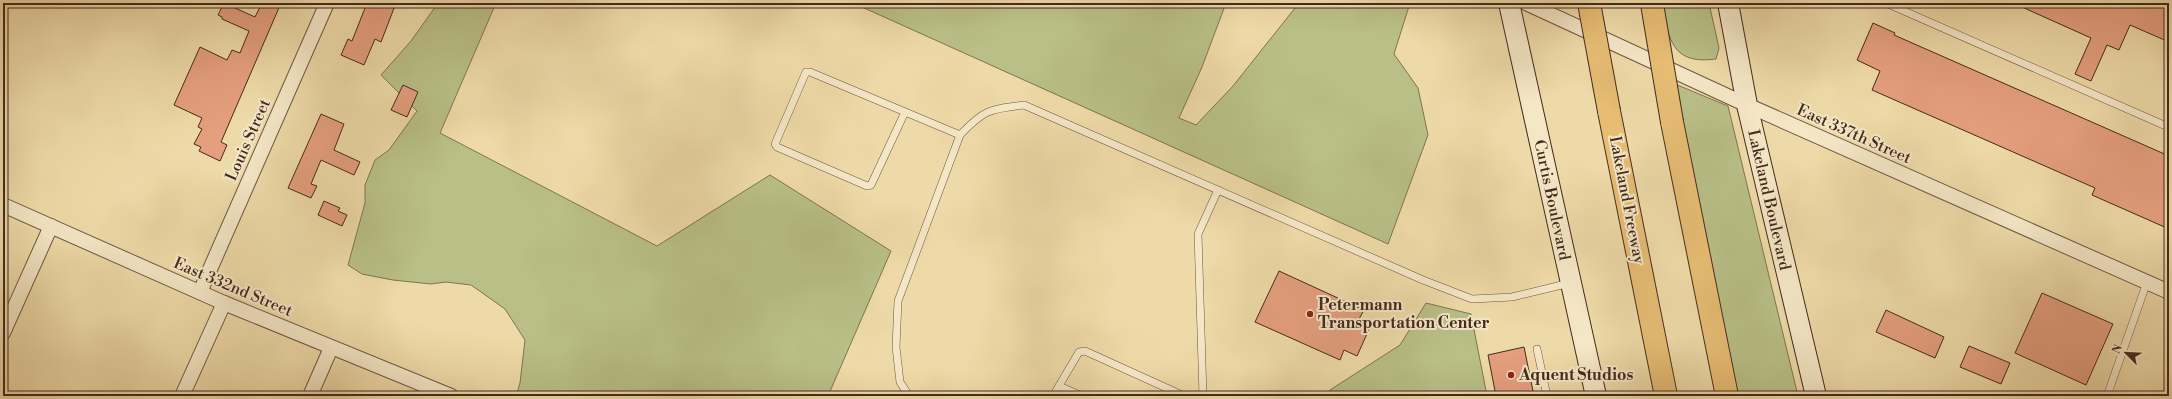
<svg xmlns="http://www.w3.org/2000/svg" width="2172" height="399" font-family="'Libre Bodoni',serif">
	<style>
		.green { fill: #b9bf87; stroke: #7f7453 }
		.building { fill: #e59f7f; stroke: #45291f }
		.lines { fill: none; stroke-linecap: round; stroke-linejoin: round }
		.lane-casing { stroke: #6f5541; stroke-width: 8 }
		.street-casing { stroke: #6f5541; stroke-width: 16 }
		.secondary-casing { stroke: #45291f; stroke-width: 22 }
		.highway-casing { stroke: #45291f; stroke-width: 24 }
		.lane { stroke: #f4e7c6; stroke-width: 7 }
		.street { stroke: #f4e7c6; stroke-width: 14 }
		.secondary { stroke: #f4e7c6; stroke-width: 20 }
		.highway { stroke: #e7bd74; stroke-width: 22 }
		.highway-bridge-casing { stroke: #45291f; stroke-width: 24; stroke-linecap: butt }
		.highway-bridge { stroke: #e7bd74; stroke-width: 22 }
		.poi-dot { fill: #8f2418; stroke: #f4e7c6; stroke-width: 1.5 }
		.labels { text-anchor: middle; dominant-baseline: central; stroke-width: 4; stroke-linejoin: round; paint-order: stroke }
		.street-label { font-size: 16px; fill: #45291f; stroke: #f4e7c6 }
		.poi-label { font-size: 16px; font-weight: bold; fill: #45291f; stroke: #f4e7c6; text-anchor: start }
	</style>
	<rect width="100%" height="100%" fill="#eedaa8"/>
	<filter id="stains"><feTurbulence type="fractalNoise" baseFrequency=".005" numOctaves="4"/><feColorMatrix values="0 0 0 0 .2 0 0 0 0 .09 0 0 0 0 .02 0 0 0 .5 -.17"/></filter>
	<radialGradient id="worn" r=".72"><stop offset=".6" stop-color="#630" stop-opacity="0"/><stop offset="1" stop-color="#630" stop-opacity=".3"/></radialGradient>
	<g class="green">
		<path d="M 438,3 L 496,3 L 440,133 L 657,246 L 770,175 L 891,251 L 828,396 L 516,396 L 520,383 L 525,340 L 505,309 L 471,285 L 446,282 L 431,284 L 393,280 L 362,274 L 348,265 L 365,203 L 365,185 L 375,160 L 389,150 L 417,111 L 381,75 L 411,41 Z"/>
		<path d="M 853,3 L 1226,3 L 1202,67 L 1179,118 L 1196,125 L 1233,86 L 1299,3 L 1410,3 L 1394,54 L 1418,88 L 1428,135 L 1388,244 Z"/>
		<path d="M 1662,3 L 1709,3 L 1719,48 L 1716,59 C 1671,65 1669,39 1662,3 Z"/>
		<path d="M 1675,84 L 1728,106 L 1798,396 L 1737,396 Z"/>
		<path d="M 1426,303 L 1471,314 L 1487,396 L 1327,396 L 1330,390 L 1400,345 Z"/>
	</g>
	<g class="building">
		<path d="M 224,3 L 255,17 L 262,3 L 281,3 L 221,142 L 227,145 L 220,161 L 199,151 L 201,147 L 194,144 L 202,129 L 198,127 L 202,118 L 174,105 L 200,47 L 227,60 L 232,50 L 240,53 L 249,31 L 222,19 L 222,17 L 218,15 Z"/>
		<path d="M 367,3 L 396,3 L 381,42 L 375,39 L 364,65 L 341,55 L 348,39 L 352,41 Z"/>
		<path d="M 2013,3 L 2169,3 L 2169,42 L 2130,25 L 2119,50 L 2107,45 L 2091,81 L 2075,74 L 2091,38 Z"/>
		<path d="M 1873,23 L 1895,33 L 1894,35 L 2169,156 L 2169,229 L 2092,195 L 2095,188 L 1872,90 L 1880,71 L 1857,60 Z"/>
		<path d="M 403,85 L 418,92 L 407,117 L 391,110 Z"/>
		<path d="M 321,114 L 344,124 L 334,150 L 360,162 L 354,175 L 321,160 L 311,184 L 317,186 L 311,198 L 288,188 Z"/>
		<path d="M 324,201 L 340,208 L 338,211 L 347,215 L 342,226 L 318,215 Z"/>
		<path d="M 1279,271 L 1364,310 L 1359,319 L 1371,325 L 1357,356 L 1344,350 L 1340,360 L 1255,322 Z"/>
		<path d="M 2042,293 L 2113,324 L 2086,385 L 2015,353 Z"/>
		<path d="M 1886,310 L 1944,337 L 1935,358 L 1876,332 Z"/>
		<path d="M 1969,346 L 2010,363 L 2001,384 L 1960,367 Z"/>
		<path d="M 1524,347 L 1534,396 L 1496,396 L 1488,355 Z"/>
	</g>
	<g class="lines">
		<g class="lane-casing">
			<g id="lane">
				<path d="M 1886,3 L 2166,126 L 2169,119"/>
				<path d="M 905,112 L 871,185 L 867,186 L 777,147 L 775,144 L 806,72 L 810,72 L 960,135"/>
				<path d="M 1537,349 L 1547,396"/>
				<path d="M 1059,386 L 1082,396"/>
				<path d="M 909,396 L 900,382 L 896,347 L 898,301 L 960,135 C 984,110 989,109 1024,105 L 1423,280 L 1472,299 L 1512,297 L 1570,283"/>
				<path d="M 1053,396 L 1079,352 L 1085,351 L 1184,396"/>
				<path d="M 1203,396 L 1198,234 L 1218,190"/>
				<path d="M 2107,396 L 2147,282"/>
			</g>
		</g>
		<g class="street-casing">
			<g id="street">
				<path d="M 1526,3 L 1747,105 L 2169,292"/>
				<path d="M 3,205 L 224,303 L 451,396"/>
				<path d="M 200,292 L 327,3"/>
				<path d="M 3,333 L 51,226"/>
				<path d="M 182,396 L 224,303"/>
				<path d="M 310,396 L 331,348"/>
			</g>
		</g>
		<g class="secondary-casing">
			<g id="secondary">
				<path d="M 1509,3 L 1596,396"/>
				<path d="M 1728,3 L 1747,105 L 1816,396"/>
			</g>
		</g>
		<g class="highway-casing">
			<g id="highway">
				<path d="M 1609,111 L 1666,396"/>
				<path d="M 1672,122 L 1727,396"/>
			</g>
		</g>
		<use href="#lane" class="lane"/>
		<use href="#street" class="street"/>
		<use href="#secondary" class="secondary"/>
		<use href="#highway" class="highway"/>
		<g class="highway-bridge-casing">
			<g id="highway-bridge">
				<path d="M 1589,3 L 1609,111"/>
				<path d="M 1652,4 L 1672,122"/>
			</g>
		</g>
		<use href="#highway-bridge" class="highway-bridge"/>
	</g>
	<g class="poi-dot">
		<circle cx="1310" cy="314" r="4"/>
		<circle cx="1511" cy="375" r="4"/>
	</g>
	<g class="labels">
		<g class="street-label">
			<text transform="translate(1854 134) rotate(24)">East 337th Street</text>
			<text transform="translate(248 140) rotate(-66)">Louis Street</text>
			<text transform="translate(1552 200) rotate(78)">Curtis Boulevard</text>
			<text transform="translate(1627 200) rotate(79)">Lakeland Freeway</text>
			<text transform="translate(1769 200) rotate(77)">Lakeland Boulevard</text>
			<text transform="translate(233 287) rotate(23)">East 332nd Street</text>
		</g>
		<g class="poi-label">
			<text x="1318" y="305">Petermann<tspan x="1318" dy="18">Transportation Center</tspan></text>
			<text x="1519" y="375">Aquent Studios</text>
		</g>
	</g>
	<rect width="2172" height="399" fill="none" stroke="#eedaa8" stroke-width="16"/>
	<rect x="4" y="4" width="2164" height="391" fill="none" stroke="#45291f" stroke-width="2"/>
	<rect x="8" y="8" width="2156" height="383" fill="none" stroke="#45291f"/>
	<g transform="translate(2126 353) rotate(294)" stroke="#f4e7c6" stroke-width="3" paint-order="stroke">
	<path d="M0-3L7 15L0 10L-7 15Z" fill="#45291f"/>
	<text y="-6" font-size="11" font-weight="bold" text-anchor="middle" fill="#45291f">N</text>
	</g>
	<rect width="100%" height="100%" filter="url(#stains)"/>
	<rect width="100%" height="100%" fill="url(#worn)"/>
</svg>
